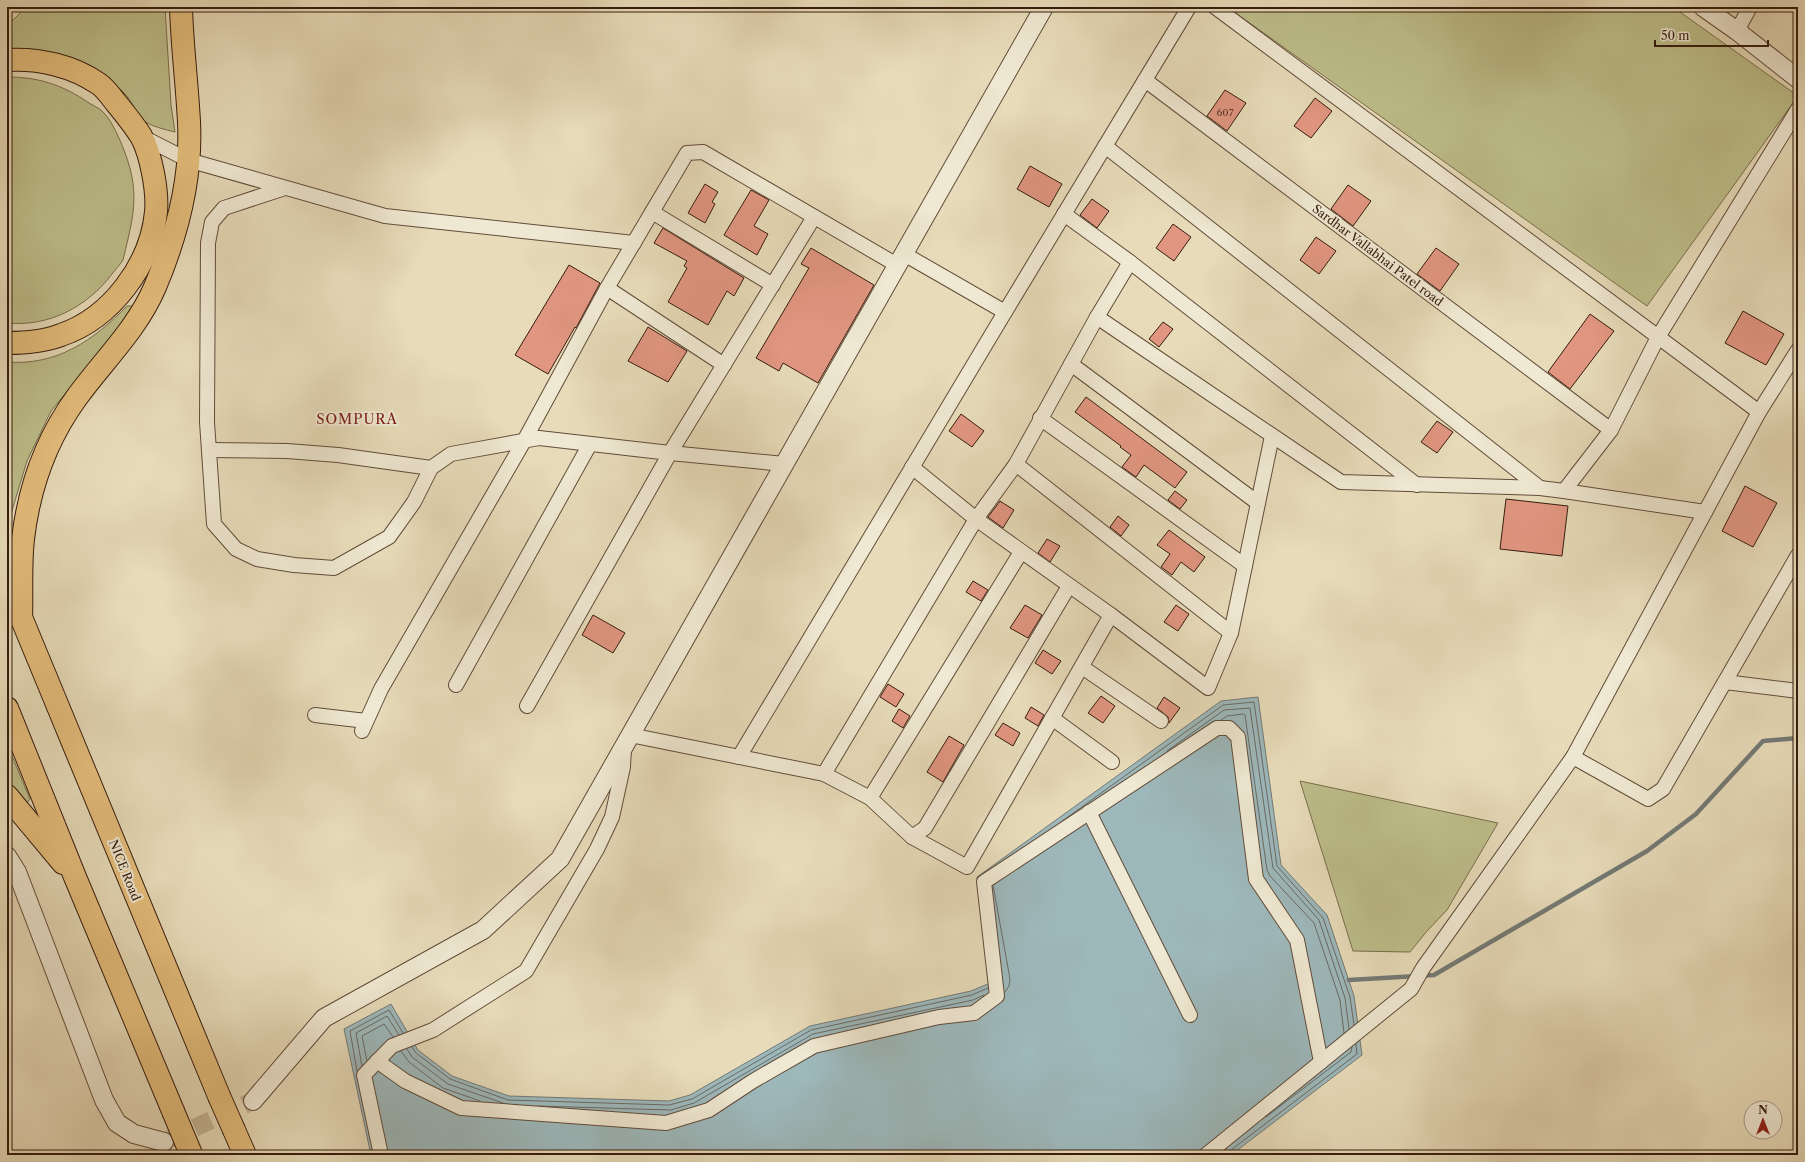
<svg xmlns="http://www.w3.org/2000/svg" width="1805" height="1162" font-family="'Libre Caslon Text',serif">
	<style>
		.green { fill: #bdbe8a; stroke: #7a6d4c }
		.water { fill: #9db8bb; stroke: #747a76 }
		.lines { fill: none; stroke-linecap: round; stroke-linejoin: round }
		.shore { stroke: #6a6a64; stroke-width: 1 }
		.stream { stroke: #747a76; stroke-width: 4.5 }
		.building { fill: #e19681; stroke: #361c0e }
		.tertiary-tunnel { stroke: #c4b597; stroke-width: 18; stroke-dasharray: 18 9; stroke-linecap: butt }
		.minor-casing { stroke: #624c39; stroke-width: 16 }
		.tertiary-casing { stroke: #624c39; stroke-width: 20 }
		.motorway-casing { stroke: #361c0e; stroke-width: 24 }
		.minor { stroke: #efe8d2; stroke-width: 14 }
		.tertiary { stroke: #efe8d2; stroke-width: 18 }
		.motorway { stroke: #e4be7c; stroke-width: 22 }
		.motorway-bridge-casing { stroke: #361c0e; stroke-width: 24; stroke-linecap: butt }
		.motorway-bridge { stroke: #e4be7c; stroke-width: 22 }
		.labels { text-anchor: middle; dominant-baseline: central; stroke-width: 4; stroke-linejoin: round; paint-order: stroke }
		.number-label { font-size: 10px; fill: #613a2b }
		.street-label { font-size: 12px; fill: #361c0e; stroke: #efe8d2 }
		.quarter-label { font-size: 14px; letter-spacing: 1px; fill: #7a1f14; stroke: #efe8d2 }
	</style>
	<rect width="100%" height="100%" fill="#e7dbb9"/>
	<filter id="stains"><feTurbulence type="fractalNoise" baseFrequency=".005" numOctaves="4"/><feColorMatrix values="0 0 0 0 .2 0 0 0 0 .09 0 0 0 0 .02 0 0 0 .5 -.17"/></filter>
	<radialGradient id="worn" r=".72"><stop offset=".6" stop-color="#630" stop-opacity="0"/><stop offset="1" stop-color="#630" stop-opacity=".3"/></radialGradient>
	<g class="green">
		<path d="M 26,7 L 165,7 L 171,105 L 175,132 C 167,130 149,126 143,120 C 135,113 132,100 124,93 C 96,65 47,45 7,49 L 7,26 Z"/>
		<path d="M 1227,7 L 1673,7 L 1798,96 L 1647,306 Z"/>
		<path d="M 7,77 C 39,77 63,85 89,103 C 94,106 101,109 104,113 C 112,121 120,140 124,150 C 137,184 136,205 128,239 C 126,246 125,253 123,260 C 120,265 115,270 112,274 C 87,307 49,327 7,323 Z"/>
		<path d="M 127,306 L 133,306 L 109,340 L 51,411 L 27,461 L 11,514 L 7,541 L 7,362 C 57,366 94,340 127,306 Z"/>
		<path d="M 7,744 L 30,799 L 27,803 L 7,784 Z"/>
		<path d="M 1300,781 L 1498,823 L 1447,910 L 1427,931 L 1410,952 L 1353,951 Z"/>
	</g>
	<path class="water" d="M 1258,697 L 1281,865 L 1327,915 L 1354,996 L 1362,1055 L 1231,1155 L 371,1155 L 344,1029 L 391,1004 L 418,1050 L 452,1076 L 509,1096 L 669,1101 L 690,1095 L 810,1026 L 971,991 L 995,981 L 977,877 L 1221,701 Z"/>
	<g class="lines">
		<g class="shore">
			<path d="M 1221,720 L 1227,716 L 1243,714 L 1245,715 L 1267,870 L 1270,876 L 1314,923 L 1340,1000 L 1344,1033"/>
			<path d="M 1167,751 L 1224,710 L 1250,708 L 1273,868 L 1319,920 L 1345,998 L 1349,1029"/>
			<path d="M 1061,822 L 1223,705 L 1254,702 L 1277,866 L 1323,918 L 1350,997 L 1354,1025"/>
			<path d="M 993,885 L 1010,979 L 1009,986 L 1005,992"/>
			<path d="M 412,1047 L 416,1053 L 450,1079 L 508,1100 L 669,1105 L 692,1099 L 811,1030 L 972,995 L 988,988"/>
			<path d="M 407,1049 L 412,1057 L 448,1084 L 503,1103"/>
			<path d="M 401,1051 L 409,1062 L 443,1088 L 480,1101"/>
			<path d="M 367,1061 L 362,1036 L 384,1024 L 393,1037"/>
			<path d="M 362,1066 L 356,1033 L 387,1016 L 399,1035"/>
			<path d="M 357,1071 L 350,1031 L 389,1010 L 403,1033"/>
			<path d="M 538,1106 L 671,1110 L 694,1103 L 813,1034 L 973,1000 L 984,995"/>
			<path d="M 1266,1117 L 1351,1052 L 1352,1047"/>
			<path d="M 1229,1155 L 1231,1150 L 1357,1054 L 1356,1044"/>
		</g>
		<path class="stream" d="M 1349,980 L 1434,975 L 1647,851 L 1696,814 L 1763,741 L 1798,738"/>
	</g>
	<g class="building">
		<path d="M 1225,90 L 1246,103 L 1227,131 L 1207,116 Z"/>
		<path d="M 1315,98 L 1332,111 L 1311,138 L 1294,126 Z"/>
		<path d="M 1030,166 L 1062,184 L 1049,207 L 1017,189 Z"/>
		<path d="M 705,184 L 718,192 L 712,202 L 715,204 L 705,223 L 688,213 Z"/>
		<path d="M 1348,185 L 1371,201 L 1353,226 L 1331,209 Z"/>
		<path d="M 751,190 L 769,200 L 754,226 L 768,234 L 757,255 L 724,235 Z"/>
		<path d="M 1092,199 L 1109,211 L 1097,228 L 1080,215 Z"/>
		<path d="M 1173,224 L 1191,237 L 1174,261 L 1156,248 Z"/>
		<path d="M 663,228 L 744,278 L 734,296 L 727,291 L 708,325 L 668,302 L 687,268 L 684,266 L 687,261 L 654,243 Z"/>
		<path d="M 1316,237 L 1336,251 L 1319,274 L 1300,260 Z"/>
		<path d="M 811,248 L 874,285 L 818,383 L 783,363 L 779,371 L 756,358 L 809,268 L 801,264 Z"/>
		<path d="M 1436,248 L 1459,264 L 1440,291 L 1417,274 Z"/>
		<path d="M 569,265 L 600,283 L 576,328 L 575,327 L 548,374 L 515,355 Z"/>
		<path d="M 1743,311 L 1784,334 L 1766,365 L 1725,343 Z"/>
		<path d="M 1590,314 L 1614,331 L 1570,389 L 1548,372 Z"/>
		<path d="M 1163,322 L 1173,329 L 1159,347 L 1149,339 Z"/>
		<path d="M 648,327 L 687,351 L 668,382 L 628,361 Z"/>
		<path d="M 1086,397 L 1187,472 L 1175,488 L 1144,465 L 1136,477 L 1122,467 L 1131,455 L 1120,447 L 1121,446 L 1075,412 Z"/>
		<path d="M 961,414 L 984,431 L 972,447 L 949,431 Z"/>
		<path d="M 1437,421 L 1453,432 L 1437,453 L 1421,442 Z"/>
		<path d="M 1745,486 L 1777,503 L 1753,547 L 1722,531 Z"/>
		<path d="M 1175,491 L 1187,500 L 1180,509 L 1168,500 Z"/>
		<path d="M 1506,499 L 1568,506 L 1562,556 L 1500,549 Z"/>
		<path d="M 1000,501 L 1014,510 L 1003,528 L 988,517 Z"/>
		<path d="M 1118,516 L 1129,525 L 1121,536 L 1110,527 Z"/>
		<path d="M 1169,530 L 1205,557 L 1194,572 L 1181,562 L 1172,575 L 1161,567 L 1170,554 L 1157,545 Z"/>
		<path d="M 1047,539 L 1060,546 L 1050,562 L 1038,553 Z"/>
		<path d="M 973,581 L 988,590 L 981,601 L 966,592 Z"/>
		<path d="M 1025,605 L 1042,615 L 1028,638 L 1010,628 Z"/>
		<path d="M 1176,605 L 1189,614 L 1178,631 L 1164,622 Z"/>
		<path d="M 593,615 L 625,633 L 613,653 L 582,635 Z"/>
		<path d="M 1043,650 L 1061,661 L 1052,674 L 1035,663 Z"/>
		<path d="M 888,684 L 904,694 L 896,707 L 880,697 Z"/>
		<path d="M 1101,696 L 1115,706 L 1103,723 L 1088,713 Z"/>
		<path d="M 1164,697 L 1180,708 L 1169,723 L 1168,717 L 1157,708 Z"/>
		<path d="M 1031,707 L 1044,715 L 1038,726 L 1025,718 Z"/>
		<path d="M 899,709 L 910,716 L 903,728 L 892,721 Z"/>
		<path d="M 1003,723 L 1020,733 L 1013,746 L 995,735 Z"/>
		<path d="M 949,736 L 964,745 L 943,782 L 927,772 Z"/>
	</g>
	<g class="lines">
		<path class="tertiary-tunnel" d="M 170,1139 L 253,1101"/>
		<g class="minor-casing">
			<g id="minor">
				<path d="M 1215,7 L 1759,412 L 1798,350"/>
				<path d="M 1737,31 L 1750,7"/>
				<path d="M 1145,80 L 1611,430"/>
				<path d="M 141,136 L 188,160 L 385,216 L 634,243"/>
				<path d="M 1105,146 L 1540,488"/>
				<path d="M 285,188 L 224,208 L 212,222 L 208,243 L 207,422 L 214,524 L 236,549 L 257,559 L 294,565 L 334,568 L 389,537 L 414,502 L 431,468 L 451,454 L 539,438 L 670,453 L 784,464"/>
				<path d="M 652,212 L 773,285"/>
				<path d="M 1064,214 L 1130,262 L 1417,485"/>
				<path d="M 904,254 L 1005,312"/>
				<path d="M 1130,262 L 1097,317 L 1016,464 L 1231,633"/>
				<path d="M 1097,317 L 1341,482 L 1540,488 L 1564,491"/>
				<path d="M 1071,364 L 1258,503"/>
				<path d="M 724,365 L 607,288 L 687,153 L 703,152 L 897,265"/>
				<path d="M 1040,418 L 1245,566"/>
				<path d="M 209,450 L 287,451 L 338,455 L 431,468"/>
				<path d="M 912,467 L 976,519 L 1111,615 L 1208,688 L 1231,633 L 1272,436"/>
				<path d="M 1705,512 L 1564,491 L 1611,430 L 1658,337 L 1798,109"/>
				<path d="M 1082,667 L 1161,721"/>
				<path d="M 1725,682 L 1798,691"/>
				<path d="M 456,685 L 590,444"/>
				<path d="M 527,706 L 670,453 L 814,217"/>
				<path d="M 315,715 L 366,721"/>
				<path d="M 1052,718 L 1112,762"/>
				<path d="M 362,731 L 381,689 L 524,441 L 607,288"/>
				<path d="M 630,735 L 824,774 L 870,798 L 912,837 L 967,867 L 1111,615"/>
				<path d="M 739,757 L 1005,312 L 1189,7"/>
				<path d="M 1573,757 L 1648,799 L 1663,789 L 1798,555"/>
				<path d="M 824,774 L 976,519 L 1016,464"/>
				<path d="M 870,798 L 1021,552"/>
				<path d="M 1089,812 L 1190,1015"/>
				<path d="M 912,837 L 925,828 L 1069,586"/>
				<path d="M 377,1061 L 405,1081 L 461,1108 L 666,1123 L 709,1110 L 753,1081 L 814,1046 L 939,1017 L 974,1013 L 997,996 L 984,882 L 1217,728 L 1229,728 L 1238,737 L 1256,879 L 1297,940 L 1321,1062"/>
				<path d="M 381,1155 L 364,1075 L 392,1046 L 433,1030 L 526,971 L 597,849 L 612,817 L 623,767 L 624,748"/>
				<path d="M 1206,1155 L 1411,989 L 1423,968 L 1573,757 L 1759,412"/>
			</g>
		</g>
		<g class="tertiary-casing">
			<g id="tertiary">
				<path d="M 1703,7 L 1737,31 L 1798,79"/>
				<path d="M 7,856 L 17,872 L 104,1100 L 117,1123 L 134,1134 L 164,1142"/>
				<path d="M 253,1101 L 324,1018 L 483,930 L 560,859 L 1044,7"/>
			</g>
		</g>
		<g class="motorway-casing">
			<g id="motorway">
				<path d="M 7,60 C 39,58 73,66 99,84 C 106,89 112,98 117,104 C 125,114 134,125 141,136 C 151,154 158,191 156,212 C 151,265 111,318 61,335 C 43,342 25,343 7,343"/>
				<path d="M 16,605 L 219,1096"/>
				<path d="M 21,618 C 22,592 20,565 23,539 C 29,488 47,438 77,397 C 104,360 137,329 155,287 C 177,235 192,179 189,122 C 187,83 182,45 181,7"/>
				<path d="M 7,708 L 75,877 L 173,1111"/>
				<path d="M 7,796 L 63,863"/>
				<path d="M 234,1130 L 245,1155"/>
			</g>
		</g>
		<use href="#minor" class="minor"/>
		<use href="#tertiary" class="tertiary"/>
		<use href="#motorway" class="motorway"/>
		<g class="motorway-bridge-casing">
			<g id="motorway-bridge">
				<path d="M 219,1096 L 234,1130"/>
				<path d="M 173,1111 L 191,1154"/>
			</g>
		</g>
		<use href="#motorway-bridge" class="motorway-bridge"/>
	</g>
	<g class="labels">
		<g class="number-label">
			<text x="1225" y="112">607</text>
		</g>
		<g class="street-label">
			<text transform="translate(1378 255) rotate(37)">Sardhar Vallabhai Patel road</text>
			<text transform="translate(125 870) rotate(68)">NICE Road</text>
		</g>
		<g class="quarter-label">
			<text x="357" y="419">SOMPURA</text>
		</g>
	</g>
	<rect width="1805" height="1162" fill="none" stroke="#e7dbb9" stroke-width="24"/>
	<rect x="8" y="8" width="1789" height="1146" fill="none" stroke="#361c0e" stroke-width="2"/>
	<rect x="12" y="12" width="1781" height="1138" fill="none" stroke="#361c0e"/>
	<g transform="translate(1763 1120)"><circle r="19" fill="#efe8d2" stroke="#a59684"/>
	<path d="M0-3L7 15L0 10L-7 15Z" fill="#8f2418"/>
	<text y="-6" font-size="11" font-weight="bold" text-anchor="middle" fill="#361c0e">N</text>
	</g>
	<path d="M1655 40v6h113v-6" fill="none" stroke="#361c0e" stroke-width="2"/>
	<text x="1661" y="40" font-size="12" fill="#361c0e" stroke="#efe8d2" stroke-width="3" paint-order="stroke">50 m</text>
	<rect width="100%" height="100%" filter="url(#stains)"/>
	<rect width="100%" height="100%" fill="url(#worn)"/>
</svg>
